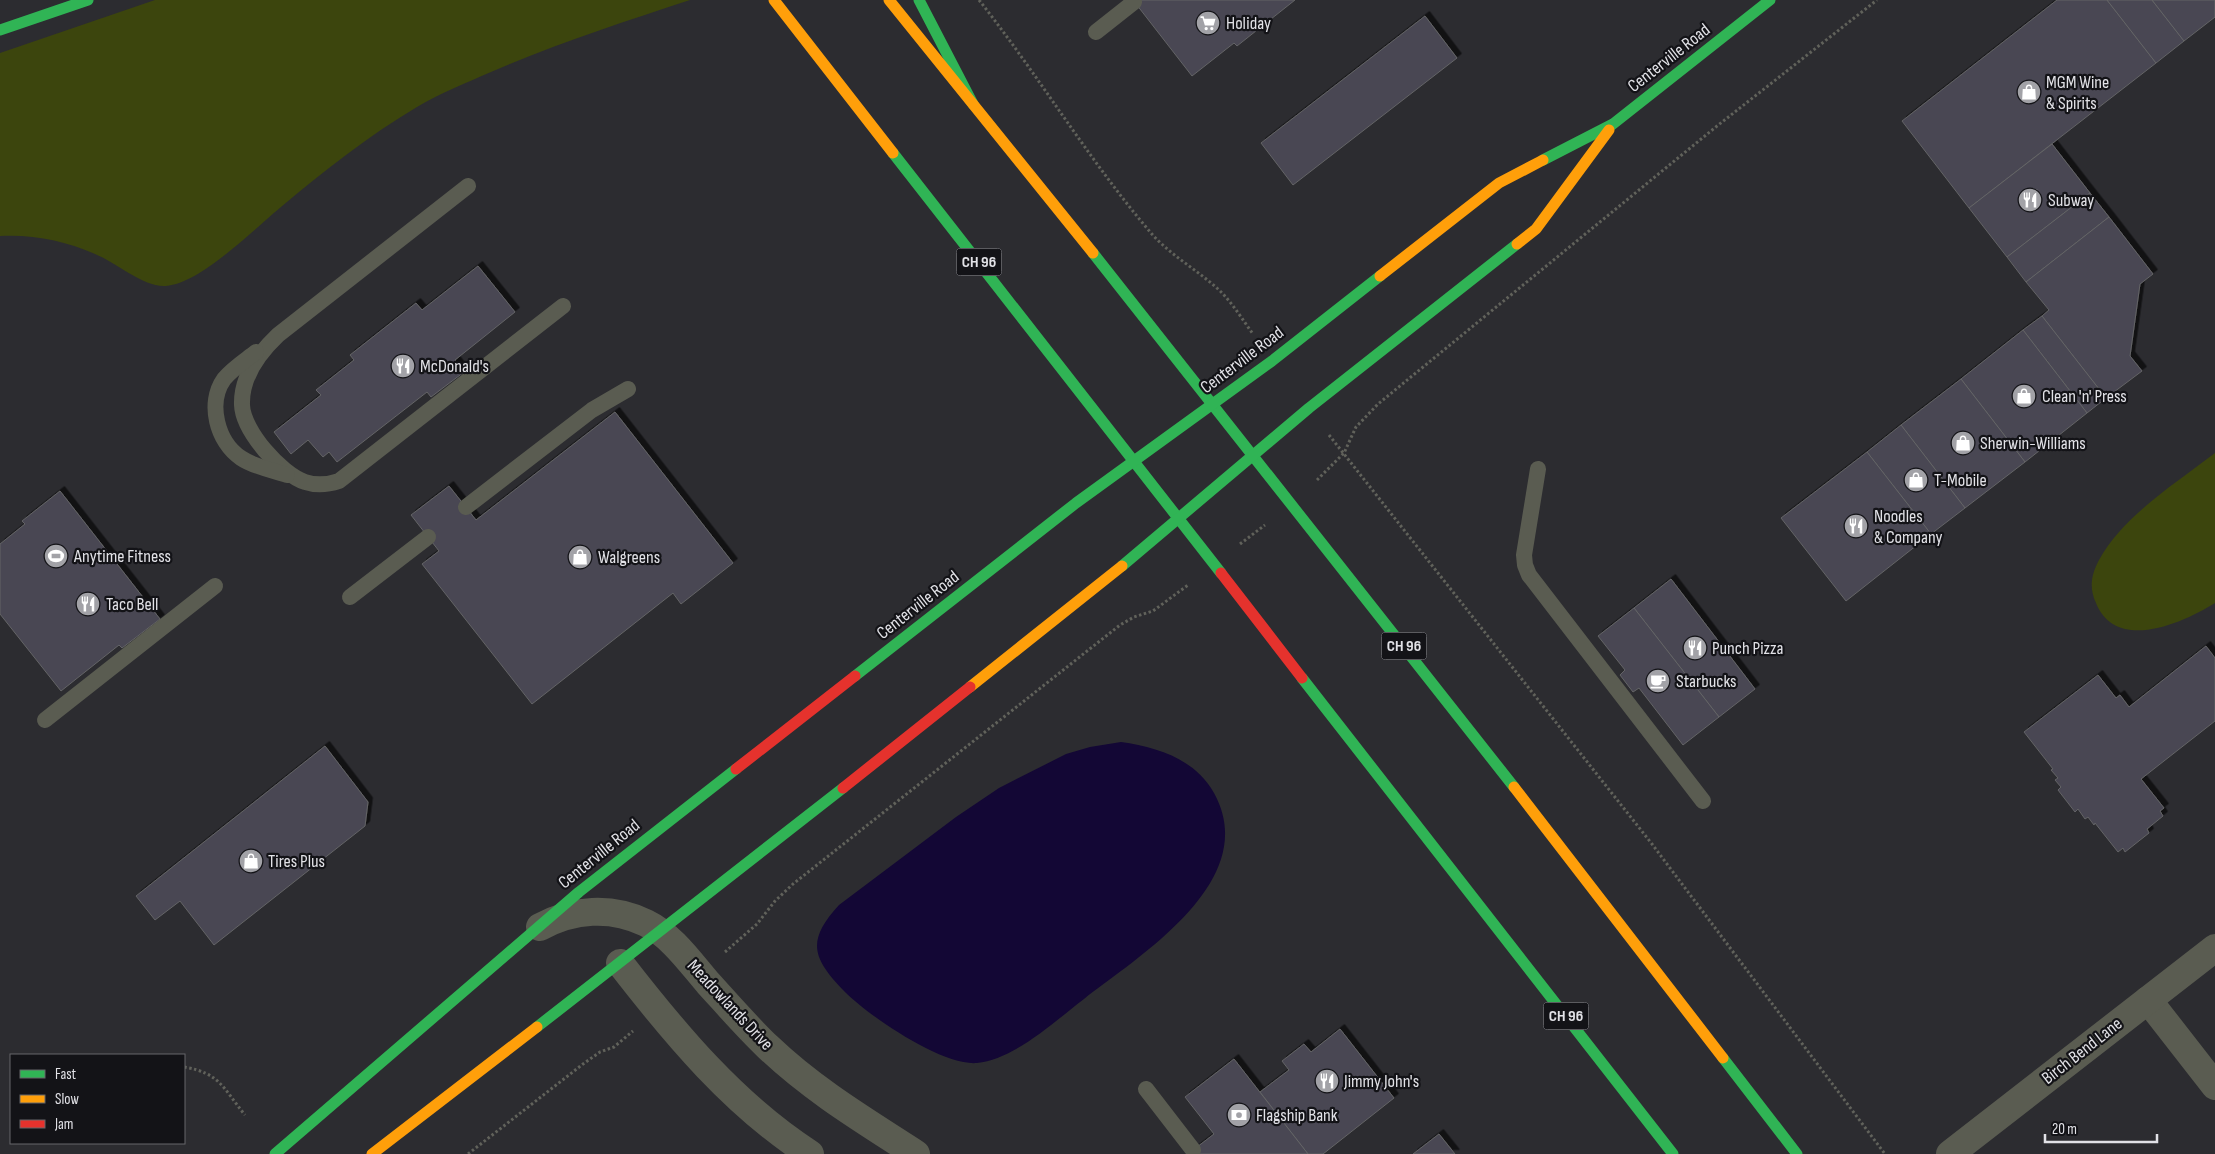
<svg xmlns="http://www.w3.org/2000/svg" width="2215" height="1154" font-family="'Sofia Sans Condensed',sans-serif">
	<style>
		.green { fill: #3c450d }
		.water { fill: #130735 }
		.building { fill: #484753; stroke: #646466; filter: url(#shadow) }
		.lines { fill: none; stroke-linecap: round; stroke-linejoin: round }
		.path { stroke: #61625b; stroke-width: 3; stroke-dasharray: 2.5 2.5; stroke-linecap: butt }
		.lane { stroke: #5a5c51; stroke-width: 16 }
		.street { stroke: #5a5c51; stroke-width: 28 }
		.fast { stroke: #30b455; stroke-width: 11 }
		.slow { stroke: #ff9f0a; stroke-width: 11 }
		.jam { stroke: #e5322d; stroke-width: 11 }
		.labels { text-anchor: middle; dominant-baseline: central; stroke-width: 4.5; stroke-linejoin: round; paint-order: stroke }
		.shield { fill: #131317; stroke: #a4a4a9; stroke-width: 1 }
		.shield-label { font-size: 16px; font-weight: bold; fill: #e2e2e7 }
		.poi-label { font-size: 18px; fill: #e2e2e7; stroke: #131317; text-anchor: start }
		.street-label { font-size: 18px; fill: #e2e2e7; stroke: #131317 }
	</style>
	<defs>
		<filter id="shadow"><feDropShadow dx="4.5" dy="-4.5" stdDeviation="0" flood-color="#0009"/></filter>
	</defs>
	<rect width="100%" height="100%" fill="#2c2c30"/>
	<g class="green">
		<path d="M 155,0 L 690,0 C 623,22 556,44 491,72 C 466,83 440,93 417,107 C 368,136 324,171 281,207 C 253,230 201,283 166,286 C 145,288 115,262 95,254 C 66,241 32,234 0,236 L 0,53 Z"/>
		<path d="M 2215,453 L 2215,603 C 2183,623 2116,653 2096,603 C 2089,588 2091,575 2099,560 C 2123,516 2176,483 2215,453 Z"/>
	</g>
	<path class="water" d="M 1121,742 C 1157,747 1195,759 1214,793 C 1262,880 1142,954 1084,999 C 1055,1021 1015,1059 977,1063 C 942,1066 869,1016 845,992 C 812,958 806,941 839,905 L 956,817 L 999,788 L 1066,754 L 1090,747 Z"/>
	<g class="building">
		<path d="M 1133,0 L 1295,0 L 1237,46 L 1234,43 L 1192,76 Z"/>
		<path d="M 2057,0 L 2107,0 L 2156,63 L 1969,208 L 1902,121 Z"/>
		<path d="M 2107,0 L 2152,0 L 2184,41 L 2156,63 Z"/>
		<path d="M 2152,0 L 2215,0 L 2215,17 L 2184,41 Z"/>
		<path d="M 1425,16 L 1457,58 L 1293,185 L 1261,143 Z"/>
		<path d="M 2052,144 L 2090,193 L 2007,257 L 1969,208 Z"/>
		<path d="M 2090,193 L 2109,217 L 2026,282 L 2007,257 Z"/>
		<path d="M 2109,217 L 2153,274 L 2140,284 L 2130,356 L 2142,371 L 2106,398 L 2042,316 L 2049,310 L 2026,282 Z"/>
		<path d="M 478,266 L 515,312 L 455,360 L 464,372 L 431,397 L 427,392 L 337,462 L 329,452 L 323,457 L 308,440 L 291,454 L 274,432 L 321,395 L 316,390 L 354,360 L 350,355 L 416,303 L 422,310 Z"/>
		<path d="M 2042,316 L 2106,398 L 2087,413 L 2023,330 Z"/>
		<path d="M 2023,330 L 2087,413 L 2025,462 L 1961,379 Z"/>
		<path d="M 1961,379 L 2025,462 L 1965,508 L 1901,425 Z"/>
		<path d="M 615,412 L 733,563 L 681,604 L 673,593 L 532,704 L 422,564 L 439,551 L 411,515 L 449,486 L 476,520 Z"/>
		<path d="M 1901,425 L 1965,508 L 1931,534 L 1867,452 Z"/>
		<path d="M 1867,452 L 1931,534 L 1846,601 L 1781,518 Z"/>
		<path d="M 60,491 L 160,619 L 122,648 L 119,645 L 61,691 L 0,614 L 0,544 L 25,524 L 22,521 Z"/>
		<path d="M 1671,579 L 1755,689 L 1719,717 L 1634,608 Z"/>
		<path d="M 1634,608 L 1719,717 L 1683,745 L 1639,688 L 1633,692 L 1620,675 L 1625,670 L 1598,636 Z"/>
		<path d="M 2206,646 L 2215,658 L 2215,721 L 2141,779 L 2164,808 L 2160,811 L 2163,816 L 2147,829 L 2149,833 L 2125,852 L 2123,848 L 2118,852 L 2095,823 L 2094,825 L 2088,817 L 2085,819 L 2078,809 L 2075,812 L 2058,790 L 2061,787 L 2055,780 L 2058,778 L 2051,770 L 2053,769 L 2024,732 L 2098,675 L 2116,698 L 2120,695 L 2129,707 Z"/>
		<path d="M 325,746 L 368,802 L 365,826 L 214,945 L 180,901 L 155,920 L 136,896 Z"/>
		<path d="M 1340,1029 L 1394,1098 L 1323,1154 L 1308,1154 L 1260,1092 L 1289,1070 L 1282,1061 L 1304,1044 L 1311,1052 Z"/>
		<path d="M 1234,1059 L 1308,1154 L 1188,1154 L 1214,1134 L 1185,1097 Z"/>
		<path d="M 1439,1134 L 1455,1154 L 1413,1154 Z"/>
	</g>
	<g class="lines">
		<g class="path">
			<path d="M 979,0 C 1039,76 1088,159 1151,233 C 1170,255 1196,269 1218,289 C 1232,302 1242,319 1253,334"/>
			<path d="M 1329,435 L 1652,844 L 1885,1154"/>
			<path d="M 1317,480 L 1344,453 L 1356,427 L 1378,404 L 1717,126 L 1877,0"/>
			<path d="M 1240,544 L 1265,525"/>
			<path d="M 725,952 L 757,924 L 775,901 L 793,884 L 1120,625 L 1134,617 L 1153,611 L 1188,585"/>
			<path d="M 184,1067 C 220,1073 223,1088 245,1115"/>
			<path d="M 468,1154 L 583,1064 L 600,1052 L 614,1047 L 633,1031"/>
		</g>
		<g class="lane">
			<path d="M 1096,32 L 1134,2"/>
			<path d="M 468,186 L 278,335 C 259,353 241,377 242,405 C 243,431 281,474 305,482 C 317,486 327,485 339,481 L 563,306"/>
			<path d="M 256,352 C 246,360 233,368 224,379 C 207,403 217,442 241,458 C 254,467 272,470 287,475"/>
			<path d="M 1538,469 L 1524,555 L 1525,565 L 1529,575 L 1703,801"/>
			<path d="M 466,507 L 592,410 L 628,389"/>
			<path d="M 350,597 L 428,537"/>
			<path d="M 45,720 L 215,586"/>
			<path d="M 1146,1089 L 1193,1150"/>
		</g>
		<g class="street">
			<path d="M 540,927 C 573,909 611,906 646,923 C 671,935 690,962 708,983 C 728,1005 747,1027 768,1047 C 813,1090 865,1121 916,1154"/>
			<path d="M 620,963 C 675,1034 734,1105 810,1154"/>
			<path d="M 2148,1000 L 2215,1086"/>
			<path d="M 1950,1154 L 2215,948"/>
		</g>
		<g class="fast">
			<path d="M 919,0 L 973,104"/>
			<path d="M 0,30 L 88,0"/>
			<path d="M 893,153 L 1221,573"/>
			<path d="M 1543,160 L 1613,124 L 1770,0"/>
			<path d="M 1093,253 L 1514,787"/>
			<path d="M 1122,566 L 1309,408 L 1517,244"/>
			<path d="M 855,676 L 1076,503 L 1272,361 L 1380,276"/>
			<path d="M 1302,678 L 1673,1154"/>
			<path d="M 537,1027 L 843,788"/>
			<path d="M 1723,1058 L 1797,1154"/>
			<path d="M 275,1154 L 579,892 L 736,769"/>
		</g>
		<g class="slow">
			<path d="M 774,0 L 893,153"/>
			<path d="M 889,0 L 1093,253"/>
			<path d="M 1517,244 L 1536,229 L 1609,130"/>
			<path d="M 1380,276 L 1499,183 L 1543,160"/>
			<path d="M 970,687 L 1122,566"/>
			<path d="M 1514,787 L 1723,1058"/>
			<path d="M 372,1154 L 537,1027"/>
		</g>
		<g class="jam">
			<path d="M 1221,573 L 1302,678"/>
			<path d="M 736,769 L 855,676"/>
			<path d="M 843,788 L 970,687"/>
		</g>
	</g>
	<defs>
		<g id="supermarket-disc" transform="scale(1.25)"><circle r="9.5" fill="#a2a2a7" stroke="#131317"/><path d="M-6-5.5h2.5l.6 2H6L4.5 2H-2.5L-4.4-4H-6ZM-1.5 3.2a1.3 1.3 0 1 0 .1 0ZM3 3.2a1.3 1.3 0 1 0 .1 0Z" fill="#fff"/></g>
		<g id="shop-disc" transform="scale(1.25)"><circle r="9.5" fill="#a2a2a7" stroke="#131317"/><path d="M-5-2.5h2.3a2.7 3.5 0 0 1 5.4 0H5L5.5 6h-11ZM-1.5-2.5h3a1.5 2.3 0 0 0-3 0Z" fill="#fff"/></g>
		<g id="restaurant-disc" transform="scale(1.25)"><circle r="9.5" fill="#a2a2a7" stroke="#131317"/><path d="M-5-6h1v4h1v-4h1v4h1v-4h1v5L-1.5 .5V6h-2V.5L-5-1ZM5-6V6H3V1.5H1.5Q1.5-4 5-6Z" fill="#fff"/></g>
		<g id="stadium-disc" transform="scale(1.25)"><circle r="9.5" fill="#a2a2a7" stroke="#131317"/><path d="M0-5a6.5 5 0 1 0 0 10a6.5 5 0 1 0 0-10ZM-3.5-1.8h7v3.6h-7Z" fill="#fff"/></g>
		<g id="cafe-disc" transform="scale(1.25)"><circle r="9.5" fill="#a2a2a7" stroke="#131317"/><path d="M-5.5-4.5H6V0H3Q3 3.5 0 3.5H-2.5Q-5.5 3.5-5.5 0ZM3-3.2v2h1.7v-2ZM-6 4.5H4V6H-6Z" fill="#fff"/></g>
		<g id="bank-disc" transform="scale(1.25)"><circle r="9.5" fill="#a2a2a7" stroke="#131317"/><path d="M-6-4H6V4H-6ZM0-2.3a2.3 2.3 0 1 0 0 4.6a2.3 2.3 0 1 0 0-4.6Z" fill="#fff"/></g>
	</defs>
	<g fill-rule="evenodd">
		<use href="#supermarket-disc" x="1208" y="23"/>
		<use href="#shop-disc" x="2029" y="92"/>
		<use href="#restaurant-disc" x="2030" y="200"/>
		<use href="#restaurant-disc" x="403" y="366"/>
		<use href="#shop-disc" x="2024" y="396"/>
		<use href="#shop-disc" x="1963" y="443"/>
		<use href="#shop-disc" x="1916" y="480"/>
		<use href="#restaurant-disc" x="1856" y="526"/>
		<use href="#stadium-disc" x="56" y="556"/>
		<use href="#shop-disc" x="580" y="557"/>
		<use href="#restaurant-disc" x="88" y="604"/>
		<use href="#restaurant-disc" x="1695" y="648"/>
		<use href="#cafe-disc" x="1658" y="681"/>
		<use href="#shop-disc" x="251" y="861"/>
		<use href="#restaurant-disc" x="1327" y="1081"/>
		<use href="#bank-disc" x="1239" y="1115"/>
	</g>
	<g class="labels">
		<g class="shield">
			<rect x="956.5" y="248.5" width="45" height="27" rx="4"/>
			<rect x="1381.5" y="632.5" width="45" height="27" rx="4"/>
			<rect x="1543.5" y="1002.5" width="45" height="27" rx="4"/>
		</g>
		<g class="shield-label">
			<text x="979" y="262">CH 96</text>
			<text x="1404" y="646">CH 96</text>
			<text x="1566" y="1016">CH 96</text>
		</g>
		<g class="poi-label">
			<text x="1226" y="23">Holiday</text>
			<text x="2046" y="82">MGM Wine<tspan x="2046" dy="21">&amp; Spirits</tspan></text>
			<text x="2048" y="200">Subway</text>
			<text x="420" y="366">McDonald's</text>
			<text x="2042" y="396">Clean 'n' Press</text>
			<text x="1980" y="443">Sherwin-Williams</text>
			<text x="1934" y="480">T-Mobile</text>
			<text x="1874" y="516">Noodles<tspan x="1874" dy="21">&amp; Company</tspan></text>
			<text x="74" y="556">Anytime Fitness</text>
			<text x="598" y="557">Walgreens</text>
			<text x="106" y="604">Taco Bell</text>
			<text x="1712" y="648">Punch Pizza</text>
			<text x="1676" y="681">Starbucks</text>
			<text x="268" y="861">Tires Plus</text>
			<text x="1344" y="1081">Jimmy John's</text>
			<text x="1256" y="1115">Flagship Bank</text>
		</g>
		<g class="street-label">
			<text transform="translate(1669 58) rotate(-38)">Centerville Road</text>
			<text transform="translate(1242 360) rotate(-37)">Centerville Road</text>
			<text transform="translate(918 605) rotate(-38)">Centerville Road</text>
			<text transform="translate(599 854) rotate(-39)">Centerville Road</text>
			<text transform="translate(730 1005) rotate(47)">Meadowlands Drive</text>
			<text transform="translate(2082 1051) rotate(-38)">Birch Bend Lane</text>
		</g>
	</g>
	<rect x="10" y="1054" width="175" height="90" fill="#131317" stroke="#66666a"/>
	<rect x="20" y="1070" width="25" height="8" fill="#30b455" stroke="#66666a"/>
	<text x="55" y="1079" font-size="15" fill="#e2e2e7">Fast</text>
	<rect x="20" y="1095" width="25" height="8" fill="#ff9f0a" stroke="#66666a"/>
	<text x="55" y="1104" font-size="15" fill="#e2e2e7">Slow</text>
	<rect x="20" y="1120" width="25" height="8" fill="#e5322d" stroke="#66666a"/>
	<text x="55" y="1129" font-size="15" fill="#e2e2e7">Jam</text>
	<path d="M2045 1134v8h112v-8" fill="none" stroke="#e2e2e7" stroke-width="2.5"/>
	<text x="2052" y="1134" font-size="15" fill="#e2e2e7" stroke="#131317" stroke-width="4" paint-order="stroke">20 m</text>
</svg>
